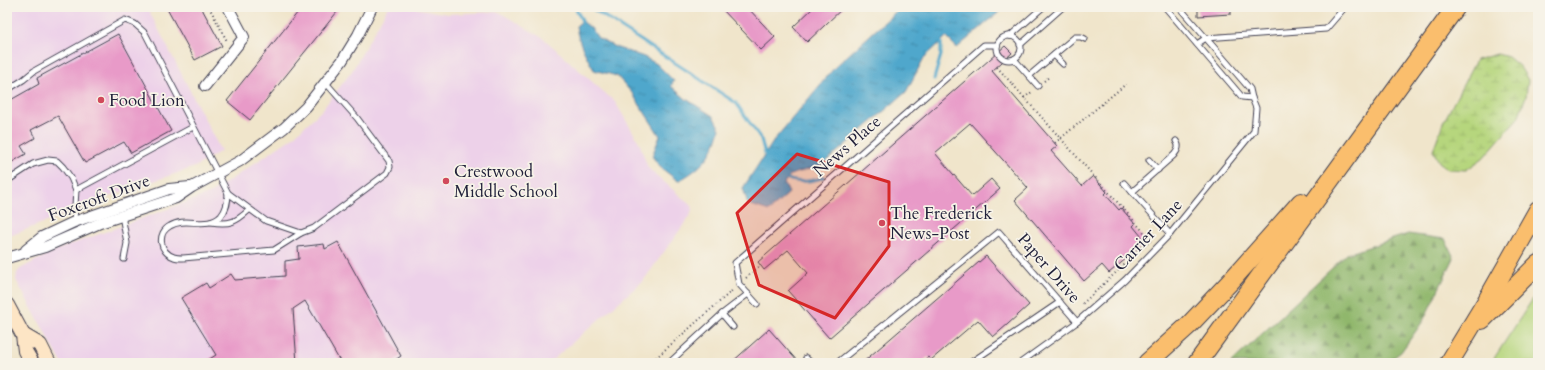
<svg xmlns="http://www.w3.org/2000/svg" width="1545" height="370" font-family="Cardo,serif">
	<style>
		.built { fill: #edd1e9 }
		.grass { fill: #b6d67d; stroke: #6c7c5c }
		.forest { fill: url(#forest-firs); stroke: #596c54 }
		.wetland { fill: url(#wetland-marsh); stroke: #6c7c5c }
		.water { fill: url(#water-ripples); stroke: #386484 }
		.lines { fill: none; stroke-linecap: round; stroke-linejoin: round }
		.stream { stroke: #4fa7cc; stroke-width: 3 }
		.building { fill: #e89ac8 }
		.lane-casing { stroke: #413f51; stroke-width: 7 }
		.street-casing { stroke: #413f51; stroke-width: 12 }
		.secondary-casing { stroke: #413f51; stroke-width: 16 }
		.highway-casing { stroke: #413f51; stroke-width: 20 }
		.path { stroke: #413f51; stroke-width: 2; stroke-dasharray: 1 3; stroke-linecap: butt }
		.lane { stroke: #fff; stroke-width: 5 }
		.street { stroke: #fff; stroke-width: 10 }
		.secondary { stroke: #fde5c5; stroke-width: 14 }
		.highway { stroke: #fabe6d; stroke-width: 18 }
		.marked { fill: #d62828; fill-opacity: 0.2; stroke: #d62828; stroke-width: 3; stroke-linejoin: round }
		.poi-dot { fill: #d1495b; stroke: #f7f3e8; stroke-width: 1.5 }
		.labels { text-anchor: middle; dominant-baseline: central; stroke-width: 3.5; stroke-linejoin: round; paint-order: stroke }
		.poi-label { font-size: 17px; fill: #22223b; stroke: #f7f3e8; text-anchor: start }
		.street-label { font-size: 17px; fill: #22223b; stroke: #f7f3e8 }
	</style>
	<defs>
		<pattern id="forest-firs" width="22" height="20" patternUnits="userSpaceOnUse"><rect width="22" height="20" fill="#90b76c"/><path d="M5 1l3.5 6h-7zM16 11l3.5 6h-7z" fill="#75945a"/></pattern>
		<pattern id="wetland-marsh" width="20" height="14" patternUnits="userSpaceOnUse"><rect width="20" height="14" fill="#b6d67d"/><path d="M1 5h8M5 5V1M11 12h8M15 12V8" fill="none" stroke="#9cb76d"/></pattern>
		<pattern id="water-ripples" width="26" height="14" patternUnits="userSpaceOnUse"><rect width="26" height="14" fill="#4fa7cc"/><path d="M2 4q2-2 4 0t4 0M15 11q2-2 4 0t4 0" fill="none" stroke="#4188a7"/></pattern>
	</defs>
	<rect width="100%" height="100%" fill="#f7f3e8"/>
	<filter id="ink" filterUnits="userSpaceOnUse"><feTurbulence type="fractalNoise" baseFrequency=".025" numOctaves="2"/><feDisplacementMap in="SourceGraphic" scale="8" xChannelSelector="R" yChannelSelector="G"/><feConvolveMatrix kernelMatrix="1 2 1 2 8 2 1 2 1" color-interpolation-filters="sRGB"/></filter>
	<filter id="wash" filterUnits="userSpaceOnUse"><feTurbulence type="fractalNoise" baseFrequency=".012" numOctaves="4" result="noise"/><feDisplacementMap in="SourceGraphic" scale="16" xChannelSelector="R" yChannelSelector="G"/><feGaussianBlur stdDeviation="0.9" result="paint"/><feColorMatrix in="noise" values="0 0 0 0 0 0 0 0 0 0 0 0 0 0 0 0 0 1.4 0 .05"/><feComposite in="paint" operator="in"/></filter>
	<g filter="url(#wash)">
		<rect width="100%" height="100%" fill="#f0e5cb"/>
		<g class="built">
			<path d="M 7,7 L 147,7 L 221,151 L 195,167 L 116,194 L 7,237 Z"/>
			<path d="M 388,7 L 410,7 L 447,14 L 499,12 L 544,39 L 615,102 L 639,142 L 648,168 L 693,207 L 690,216 L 643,281 L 549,363 L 62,363 L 16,280 L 17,273 L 20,269 L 56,250 L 211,193 L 292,138 L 322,110 L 352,71 Z"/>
		</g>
		<path class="grass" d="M 1538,291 L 1538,363 L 1491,363 Z"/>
		<path class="forest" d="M 1408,234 L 1445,239 L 1454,258 L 1423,321 L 1401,352 L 1386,363 L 1231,363 L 1347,254 Z"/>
		<path class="wetland" d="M 1497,54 L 1508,57 L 1520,67 L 1528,80 L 1526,96 L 1518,118 L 1483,158 L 1466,170 L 1448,169 L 1439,162 L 1433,150 L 1443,123 L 1476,60 Z"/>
		<g class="water">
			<path d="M 901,7 L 1005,7 L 957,48 L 946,37 L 924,58 L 906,92 L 822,165 L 790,175 L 784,183 L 789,193 L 769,211 L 748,204 L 743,188 L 775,139 L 835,67 Z"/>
			<path d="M 582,21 L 591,28 L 598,38 L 615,47 L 644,57 L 657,64 L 674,81 L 671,86 L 686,99 L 713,116 L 720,129 C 713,156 702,168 678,181 L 660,167 L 652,156 L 660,136 L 632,93 L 617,76 L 594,70 C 586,56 578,42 576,26 Z"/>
		</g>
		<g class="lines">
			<g class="stream">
				<path d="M 575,7 L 582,21"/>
				<path d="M 590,7 L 736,103 L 761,139 L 765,154 L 767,157"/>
				<path d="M 934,79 L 941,55 L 941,42"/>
				<path d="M 784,176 C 793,185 814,181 824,177"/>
			</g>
		</g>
		<g id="blocks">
			<g class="building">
				<path d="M 166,7 L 201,7 L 222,46 L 195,60 Z"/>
				<path d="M 302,7 L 341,7 L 250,120 L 227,101 Z"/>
				<path d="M 720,7 L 747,7 L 775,37 L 761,50 Z"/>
				<path d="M 814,7 L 844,7 L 807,42 L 793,27 Z"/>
				<path d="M 1198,7 L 1231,7 L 1231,14 L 1198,16 Z"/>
				<path d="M 118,34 L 171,131 L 131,153 L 124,142 L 85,163 L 58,116 L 31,130 L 35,138 L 21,146 L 26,154 L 7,165 L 7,102 L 39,84 L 37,78 Z"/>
				<path d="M 1005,46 L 1012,53 L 992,71 L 1057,146 L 1051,151 L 1082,186 L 1093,176 L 1107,192 L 1105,194 L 1119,210 L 1121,208 L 1135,224 L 1133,226 L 1146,242 L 1109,273 L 1102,265 L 1084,281 L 1015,200 L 1028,188 L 970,123 L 935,153 L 972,196 L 991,179 L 1000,189 L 829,338 L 788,291 L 808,273 L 788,250 L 764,270 L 758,262 Z"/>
				<path d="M 338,242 L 401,356 L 391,363 L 341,363 L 305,301 L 293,309 L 297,363 L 203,363 L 216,355 L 181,298 L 206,283 L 209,288 L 231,274 L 235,280 L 285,276 L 285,261 L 299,259 L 298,247 L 324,244 L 325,249 Z"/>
				<path d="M 986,256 L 1029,305 L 1008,324 L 993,337 L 978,320 L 931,360 L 928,357 L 921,363 L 862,363 Z"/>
				<path d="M 769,329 L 799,363 L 731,363 Z"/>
			</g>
		</g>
	</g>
	<g filter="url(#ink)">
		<use href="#blocks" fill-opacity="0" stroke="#413f51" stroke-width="1"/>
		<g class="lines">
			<g class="lane-casing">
				<g id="lane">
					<path d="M 1165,7 L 1242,97 L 1252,98"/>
					<path d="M 1010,36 L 1043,7"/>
					<circle cx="1009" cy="48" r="12"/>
					<path d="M 1197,44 L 1206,38 L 1326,29 L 1345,7"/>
					<path d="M 1020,45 L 1063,7"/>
					<path d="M 1054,55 L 1063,64"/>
					<path d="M 1014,59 L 1038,86"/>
					<path d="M 1029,76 L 1075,37 L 1081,37 L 1085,39"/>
					<path d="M 7,90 L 23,80 L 34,71 L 125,20 L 135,24 L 145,33 L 228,193 C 228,202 227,209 221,216 C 207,230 186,216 170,226 C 157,233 159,252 174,257 C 176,258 180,258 183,258 L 274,250 L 301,233 L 314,228 L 387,173 L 390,167 L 389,161 L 357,118 L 326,83"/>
					<path d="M 1149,160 L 1158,170"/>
					<path d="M 7,181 L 33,164 L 48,160 L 57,161 L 63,167 L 71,178 L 76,190 L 74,221"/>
					<path d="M 1124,183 L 1170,234"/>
					<path d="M 76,190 L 193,127"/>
					<path d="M 1132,192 L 1174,155 C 1178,150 1180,146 1176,141"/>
					<path d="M 228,193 L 266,221 L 301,233"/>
					<path d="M 124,216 L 123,221 L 127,243 L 124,259"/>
					<path d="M 211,222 C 230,225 236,222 249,210"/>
					<path d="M 757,304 L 739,284 L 735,263 L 984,45 L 997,45"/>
					<path d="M 722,314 L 733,327"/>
					<path d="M 806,358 L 811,363"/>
					<path d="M 669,363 L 722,314 L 748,294"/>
					<path d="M 837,363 L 999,232 L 1077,322"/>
					<path d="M 970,363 L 1060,302"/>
					<path d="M 1020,363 L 1077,322 L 1125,280 L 1170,234 L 1254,131 L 1256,108 L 1252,98 L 1250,89 L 1179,7"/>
				</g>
			</g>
			<g class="street-casing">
				<g id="street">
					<path d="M 205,86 L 244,37 L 228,7"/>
					<path d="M 26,250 L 42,237 L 74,222 L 169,189 L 190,187"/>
					<path d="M 7,258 L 45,247 L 100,223 L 176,198 L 192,187 L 240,161 L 284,128 L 306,107 L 342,61 L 358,35 L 372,7"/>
				</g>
			</g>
			<g class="secondary-casing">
				<g id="secondary">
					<path d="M 7,305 L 23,335 L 25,351 L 32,363"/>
					<path d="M 23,335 L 40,345 L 49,363"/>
				</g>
			</g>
			<g class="highway-casing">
				<g id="highway">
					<path d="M 1482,320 L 1538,264"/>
					<path d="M 1147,363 L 1189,325 L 1230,282 L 1301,202"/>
					<path d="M 1197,363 L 1456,7"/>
					<path d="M 1449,363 L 1486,302 L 1538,210"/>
				</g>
			</g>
			<g class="path">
				<path d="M 209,7 L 227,41"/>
				<path d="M 997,67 L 1151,240 L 1081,305"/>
				<path d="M 1044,81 L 1049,77"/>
				<path d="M 1024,98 L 1033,91"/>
				<path d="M 1055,143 L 1126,84"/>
				<path d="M 746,278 L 760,266"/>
				<path d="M 650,363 L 734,289"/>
			</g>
			<use href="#lane" class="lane"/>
			<use href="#street" class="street"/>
			<use href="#secondary" class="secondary"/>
			<use href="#highway" class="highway"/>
		</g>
	</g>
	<path class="marked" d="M 797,154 L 889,182 L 889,246 L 835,318 L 759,285 L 737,213 Z"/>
	<g class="poi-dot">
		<circle cx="101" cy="100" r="4"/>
		<circle cx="446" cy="181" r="4"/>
		<circle cx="882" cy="223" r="4"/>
	</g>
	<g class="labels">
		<g class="poi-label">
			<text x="109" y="100">Food Lion</text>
			<text x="454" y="171">Crestwood<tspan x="454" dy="20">Middle School</tspan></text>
			<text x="890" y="213">The Frederick<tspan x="890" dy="20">News-Post</tspan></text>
		</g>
		<g class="street-label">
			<text transform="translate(847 146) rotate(-41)">News Place</text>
			<text transform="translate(99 198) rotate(-20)">Foxcroft Drive</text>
			<text transform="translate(1148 235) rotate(-47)">Carrier Lane</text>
			<text transform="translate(1049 268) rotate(49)">Paper Drive</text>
		</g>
	</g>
	<rect width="1545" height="370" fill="none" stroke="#f7f3e8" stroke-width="24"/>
</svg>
